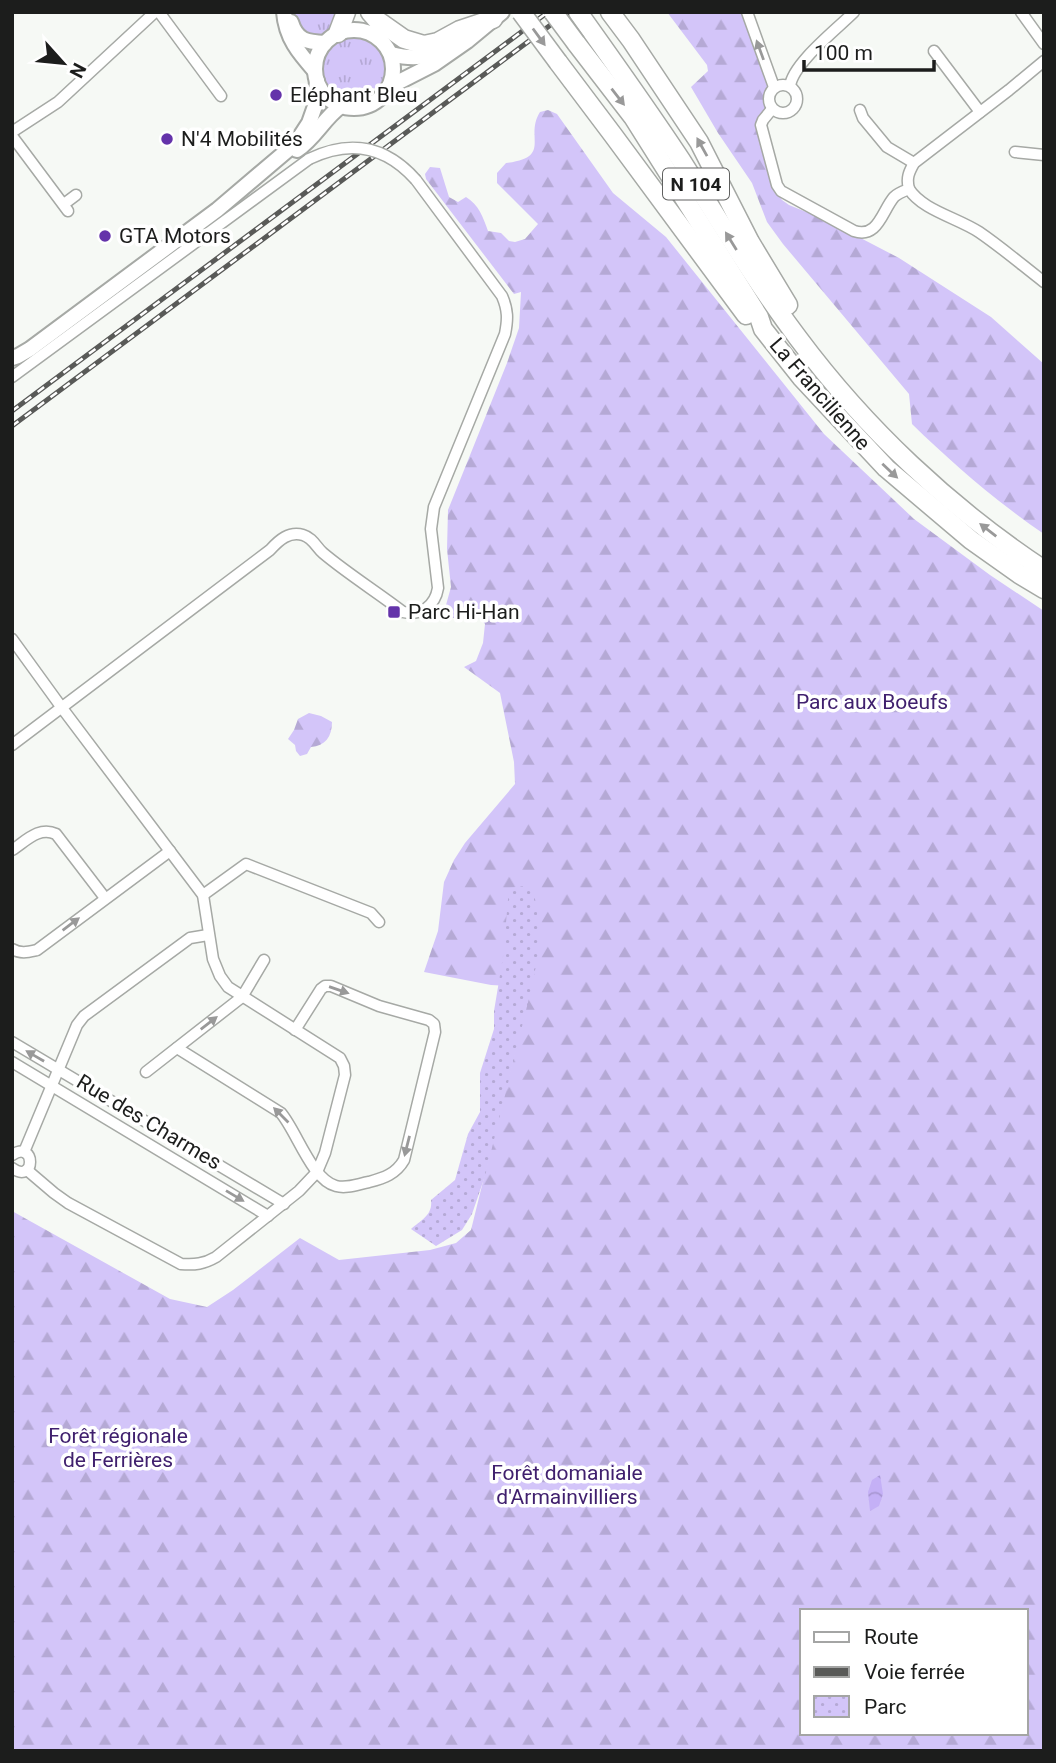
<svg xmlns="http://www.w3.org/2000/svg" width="1056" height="1763" font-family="Roboto,sans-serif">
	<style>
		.grass { fill: url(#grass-tufts) }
		.forest { fill: url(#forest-firs); fill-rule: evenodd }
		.park { fill: url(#park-dots) }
		.water { fill: url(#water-waves) }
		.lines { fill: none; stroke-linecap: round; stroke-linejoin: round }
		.street-casing { stroke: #a6a9a5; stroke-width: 13 }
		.secondary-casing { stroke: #a6a9a5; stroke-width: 18 }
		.highway-casing { stroke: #a6a9a5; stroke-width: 21 }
		.street { stroke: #fff; stroke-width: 10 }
		.secondary { stroke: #fff; stroke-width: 14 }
		.highway { stroke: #fff; stroke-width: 18 }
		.rail-casing { stroke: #595a58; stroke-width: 5 }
		.rail { stroke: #fff; stroke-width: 2.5; stroke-dasharray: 8; stroke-linecap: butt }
		.street-bridge-casing { stroke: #a6a9a5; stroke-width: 13; stroke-linecap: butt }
		.highway-bridge-casing { stroke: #a6a9a5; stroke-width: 21; stroke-linecap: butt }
		.street-bridge { stroke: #fff; stroke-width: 10 }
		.highway-bridge { stroke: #fff; stroke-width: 18 }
		.oneway { fill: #999 }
		.poi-dot { fill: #6433aa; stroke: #fff; stroke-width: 2.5 }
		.labels { text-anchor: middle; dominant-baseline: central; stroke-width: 7; stroke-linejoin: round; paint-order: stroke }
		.shield { fill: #fff; stroke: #606160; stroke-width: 2 }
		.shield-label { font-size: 19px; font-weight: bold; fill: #1c1d1c }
		.poi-label { font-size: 21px; fill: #1c1d1c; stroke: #fff; text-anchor: start }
		.street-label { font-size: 21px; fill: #1c1d1c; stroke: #fff }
		.park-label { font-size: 21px; fill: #40206e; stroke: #fff }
	</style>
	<defs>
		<pattern id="grass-tufts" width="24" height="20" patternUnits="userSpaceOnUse" patternTransform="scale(1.75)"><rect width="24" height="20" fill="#d3c5f9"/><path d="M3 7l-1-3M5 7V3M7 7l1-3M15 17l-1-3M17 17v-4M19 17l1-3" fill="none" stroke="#b5a9d5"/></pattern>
		<pattern id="forest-firs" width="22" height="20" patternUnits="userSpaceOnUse" patternTransform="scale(1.75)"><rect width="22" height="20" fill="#d3c5f9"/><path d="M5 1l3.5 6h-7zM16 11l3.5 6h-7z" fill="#b5a9d5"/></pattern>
		<pattern id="park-dots" width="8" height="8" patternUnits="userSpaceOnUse" patternTransform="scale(1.75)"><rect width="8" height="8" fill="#d3c5f9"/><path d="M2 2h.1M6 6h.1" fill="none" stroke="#b5a9d5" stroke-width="1.8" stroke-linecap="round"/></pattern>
		<pattern id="water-waves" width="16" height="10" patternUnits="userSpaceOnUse" patternTransform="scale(1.75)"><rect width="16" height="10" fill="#c4b0f6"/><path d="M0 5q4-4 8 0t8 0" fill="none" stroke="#a897d2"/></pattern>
	</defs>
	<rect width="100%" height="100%" fill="#f6f9f5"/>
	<g class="grass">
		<path d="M 294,12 L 343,12 C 333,30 328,37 306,37 L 294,17 Z"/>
		<path d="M 353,38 C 383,41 394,66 377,90 L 374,88 L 364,94 L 365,98 C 317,109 306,43 353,38 Z"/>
	</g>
	<g class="forest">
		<path d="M 667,12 L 743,12 L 744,16 L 753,13 L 777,81 L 768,92 L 766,110 L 758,130 L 777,193 L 782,200 L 789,205 L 826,220 L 899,258 L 991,317 L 1044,364 L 1044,534 C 996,501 953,464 912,424 L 909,394 L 783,244 L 767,222 L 752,183 L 718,133 L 691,87 L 708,71 L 707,65 Z"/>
		<path d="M 548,110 L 557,114 L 613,193 L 666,237 L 824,434 L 914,519 L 990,575 L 1044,611 L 1044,1751 L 12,1751 L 12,1211 L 170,1299 L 207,1307 L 233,1290 L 300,1238 L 339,1260 L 430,1250 L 456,1243 L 471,1230 L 531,987 L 491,985 L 424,972 L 438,931 L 444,882 L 454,860 L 465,843 L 515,784 L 514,762 L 500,693 L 464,667 L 476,661 L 483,643 L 485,624 L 477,614 L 469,611 C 460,615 453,623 446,614 L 446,605 L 451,587 L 447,549 L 448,510 L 507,363 L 519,328 L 521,292 L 514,294 L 426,179 L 425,174 L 430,167 L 440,168 L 449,197 L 458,202 L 466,197 C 479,205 483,217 488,231 L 501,233 L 509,241 L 515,242 L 525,239 L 538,224 L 497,183 L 497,173 L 506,163 C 553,157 524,137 540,112 ZM 802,1611 L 1026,1611 L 1026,1733 L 802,1733 Z"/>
		<path d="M 309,713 L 321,716 L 332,722 C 332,737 325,746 311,747 L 307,754 L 300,756 L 296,751 L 295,745 L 288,739 L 294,730 L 298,719 Z"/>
	</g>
	<path class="park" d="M 533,885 L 541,940 L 532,986 L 485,1176 L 472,1214 L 462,1230 L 436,1246 L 411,1229 C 421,1220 433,1215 431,1200 L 455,1180 L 468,1134 L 480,1112 L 480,1073 L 494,1029 L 494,1011 L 503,957 L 509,888 Z"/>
	<path class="water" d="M 880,1475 L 883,1494 L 879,1506 L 870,1511 L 868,1492 L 872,1480 Z"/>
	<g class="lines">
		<g class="street-casing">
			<g id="street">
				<path d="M 159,12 L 221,96"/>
				<path d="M 747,12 L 774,87"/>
				<path d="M 1021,12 L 1044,44"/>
				<path d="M 934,51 L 980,112"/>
				<circle cx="783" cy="99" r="14"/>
				<path d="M 790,86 C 793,63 837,29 854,12"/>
				<path d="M 772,109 L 763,120 L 761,125 L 777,185 L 781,191 L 854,231 C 878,239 882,211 894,197 C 898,193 904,191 909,189 C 906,178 909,172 914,163 L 1009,90 L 1044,61"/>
				<path d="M 860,110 L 863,118 L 887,147 L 914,163"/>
				<path d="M 12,132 L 58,102 L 155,12"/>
				<path d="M 12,136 L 68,211"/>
				<path d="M 1015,152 L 1044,155"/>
				<path d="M 909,189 C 922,210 958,218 979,232 C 1001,247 1022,265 1044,282"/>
				<path d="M 64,204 L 76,195"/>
				<path d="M 12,377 L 309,159"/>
				<path d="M 12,639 L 62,708 L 203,895 L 213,959 L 220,976 L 228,987 L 340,1058 L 344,1066 L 345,1075 L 325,1153 L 317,1172 L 299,1191 L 216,1257 C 204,1264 195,1265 181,1264 L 68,1203 L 54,1193 L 27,1170"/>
				<path d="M 12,745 L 270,550 C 279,540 289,531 303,535 C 313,538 316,547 323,553 C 348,574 377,592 403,612 C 421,616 435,606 438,588 L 431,529 L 434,507 L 505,334 C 508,319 508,310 502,296 L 416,180"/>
				<path d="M 12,850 C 26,841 39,826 56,834 L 105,898"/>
				<path d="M 203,895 L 246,864 L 371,913 L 379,922"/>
				<path d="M 12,949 C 21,954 28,952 37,950 L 170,851"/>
				<path d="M 12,1042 L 284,1204"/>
				<path d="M 177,1048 L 281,1113 C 297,1132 312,1180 336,1186 C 347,1189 358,1184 369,1182 C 384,1178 396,1174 404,1160 L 435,1032 L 434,1024 L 429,1020 L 379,1006 L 331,986 L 325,986 L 321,989 L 295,1030"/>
				<path d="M 12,1062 L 268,1216"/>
				<path d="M 146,1072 L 242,997 L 264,960"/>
				<path d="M 24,1152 L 77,1025 L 84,1016 L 190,938 L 208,935"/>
				<path d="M 12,1155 C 36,1139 36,1185 12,1168"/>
			</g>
		</g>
		<g class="secondary-casing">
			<g id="secondary">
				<path d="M 284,12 C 286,38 299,53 315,71"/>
				<path d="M 291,22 C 297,41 307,42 325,43"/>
				<circle cx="354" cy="69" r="39"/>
				<path d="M 391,54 C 414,60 426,58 447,47"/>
				<path d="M 389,87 L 434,64 L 467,41 L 502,12"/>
				<path d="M 297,150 C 315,138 324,118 341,106"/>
				<path d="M 12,358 L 18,356 L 30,349 L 217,210 L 296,143 L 309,123 L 315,106 L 317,81"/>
			</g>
		</g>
		<g class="highway-casing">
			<g id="highway">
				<path d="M 370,12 L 377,20 L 404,39 L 424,45 L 438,42 L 460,30 L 493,19"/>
				<path d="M 578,12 C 613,61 648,110 681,160 C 719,220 755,281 798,338 C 865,428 950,508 1044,570"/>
				<path d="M 610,12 L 631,40 L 699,142 L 750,242 L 788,305"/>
				<path d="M 338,33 L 346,12"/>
				<path d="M 576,43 L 633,117 L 759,317 L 763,329 L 801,377 L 886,468 L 971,540 L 1019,574 L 1044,589"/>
				<path d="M 558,62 L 613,135 L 746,315"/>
			</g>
		</g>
		<use href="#street" class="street"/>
		<use href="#secondary" class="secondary"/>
		<use href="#highway" class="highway"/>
		<g class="rail-casing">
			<g id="rail">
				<path d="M 12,411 L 548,12"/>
				<path d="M 12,426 L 568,12"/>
			</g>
		</g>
		<use href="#rail" class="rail"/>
		<g class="street-bridge-casing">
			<path id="street-bridge" d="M 309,159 C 350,139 386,146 416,180"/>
		</g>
		<g class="highway-bridge-casing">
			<g id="highway-bridge">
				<path d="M 521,12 L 558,62"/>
				<path d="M 553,12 L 576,43"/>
			</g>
		</g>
		<use href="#street-bridge" class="street-bridge"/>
		<use href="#highway-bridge" class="highway-bridge"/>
	</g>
	<defs><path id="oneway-solid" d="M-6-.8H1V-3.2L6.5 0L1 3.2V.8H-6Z" transform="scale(1.75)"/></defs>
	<g class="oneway">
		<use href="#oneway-solid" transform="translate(539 37) rotate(54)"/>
		<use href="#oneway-solid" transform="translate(760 50) rotate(-110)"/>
		<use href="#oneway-solid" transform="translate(618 97) rotate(52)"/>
		<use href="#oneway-solid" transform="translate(702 147) rotate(-119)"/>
		<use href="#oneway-solid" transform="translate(731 241) rotate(-122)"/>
		<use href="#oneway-solid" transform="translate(890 471) rotate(43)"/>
		<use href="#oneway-solid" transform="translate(988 530) rotate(-142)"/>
		<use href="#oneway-solid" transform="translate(71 924) rotate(-37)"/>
		<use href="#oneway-solid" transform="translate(339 990) rotate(19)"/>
		<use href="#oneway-solid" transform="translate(209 1023) rotate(-38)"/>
		<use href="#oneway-solid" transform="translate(35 1056) rotate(-150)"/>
		<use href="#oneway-solid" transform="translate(281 1115) rotate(-135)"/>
		<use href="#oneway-solid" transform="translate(407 1146) rotate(104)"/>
		<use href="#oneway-solid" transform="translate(235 1196) rotate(31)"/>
	</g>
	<g class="poi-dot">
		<circle cx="276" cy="95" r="7"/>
		<circle cx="167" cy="139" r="7"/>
		<circle cx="105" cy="236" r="7"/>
		<rect x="387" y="605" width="14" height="14" rx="3.5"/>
	</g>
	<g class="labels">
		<rect class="shield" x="663" y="168.5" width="66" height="31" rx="5"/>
		<g class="shield-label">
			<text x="696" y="184">N 104</text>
		</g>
		<g class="poi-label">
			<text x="290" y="95">Eléphant Bleu</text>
			<text x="181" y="139">N'4 Mobilités</text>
			<text x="119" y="236">GTA Motors</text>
			<text x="408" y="612">Parc Hi-Han</text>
		</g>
		<g class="street-label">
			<text transform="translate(820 394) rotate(49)">La Francilienne</text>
			<text transform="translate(149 1122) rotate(31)">Rue des Charmes</text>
		</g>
		<g class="park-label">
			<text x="872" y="702">Parc aux Boeufs</text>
			<text x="118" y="1436">Forêt régionale<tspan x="118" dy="24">de Ferrières</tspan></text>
			<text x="567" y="1473">Forêt domaniale<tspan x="567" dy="24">d'Armainvilliers</tspan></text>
		</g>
	</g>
	<rect width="1056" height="1763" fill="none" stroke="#1c1d1c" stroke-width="28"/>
	<rect x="800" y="1609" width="228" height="126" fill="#ffffff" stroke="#a4a5a4" stroke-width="2"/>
	<rect x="814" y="1632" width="35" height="10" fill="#ffffff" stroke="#a4a5a4" stroke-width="2"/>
	<text x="864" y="1644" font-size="21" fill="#1c1d1c">Route</text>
	<rect x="814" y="1667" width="35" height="10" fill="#595a58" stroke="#a4a5a4" stroke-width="2"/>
	<text x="864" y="1679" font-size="21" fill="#1c1d1c">Voie ferrée</text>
	<rect x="814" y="1696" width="35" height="21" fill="url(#park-dots)" stroke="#a4a5a4" stroke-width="2"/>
	<text x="864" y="1714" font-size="21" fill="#1c1d1c">Parc</text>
	<g transform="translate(63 63) rotate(117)" stroke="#ffffff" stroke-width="5" paint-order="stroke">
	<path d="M0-5L12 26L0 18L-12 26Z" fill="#1c1d1c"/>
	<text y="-10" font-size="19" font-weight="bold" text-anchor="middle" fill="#1c1d1c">N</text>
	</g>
	<path d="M804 60v10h130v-10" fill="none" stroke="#1c1d1c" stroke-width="3.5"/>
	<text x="814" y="60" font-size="21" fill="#1c1d1c" stroke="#ffffff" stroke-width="5" paint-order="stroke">100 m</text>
</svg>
